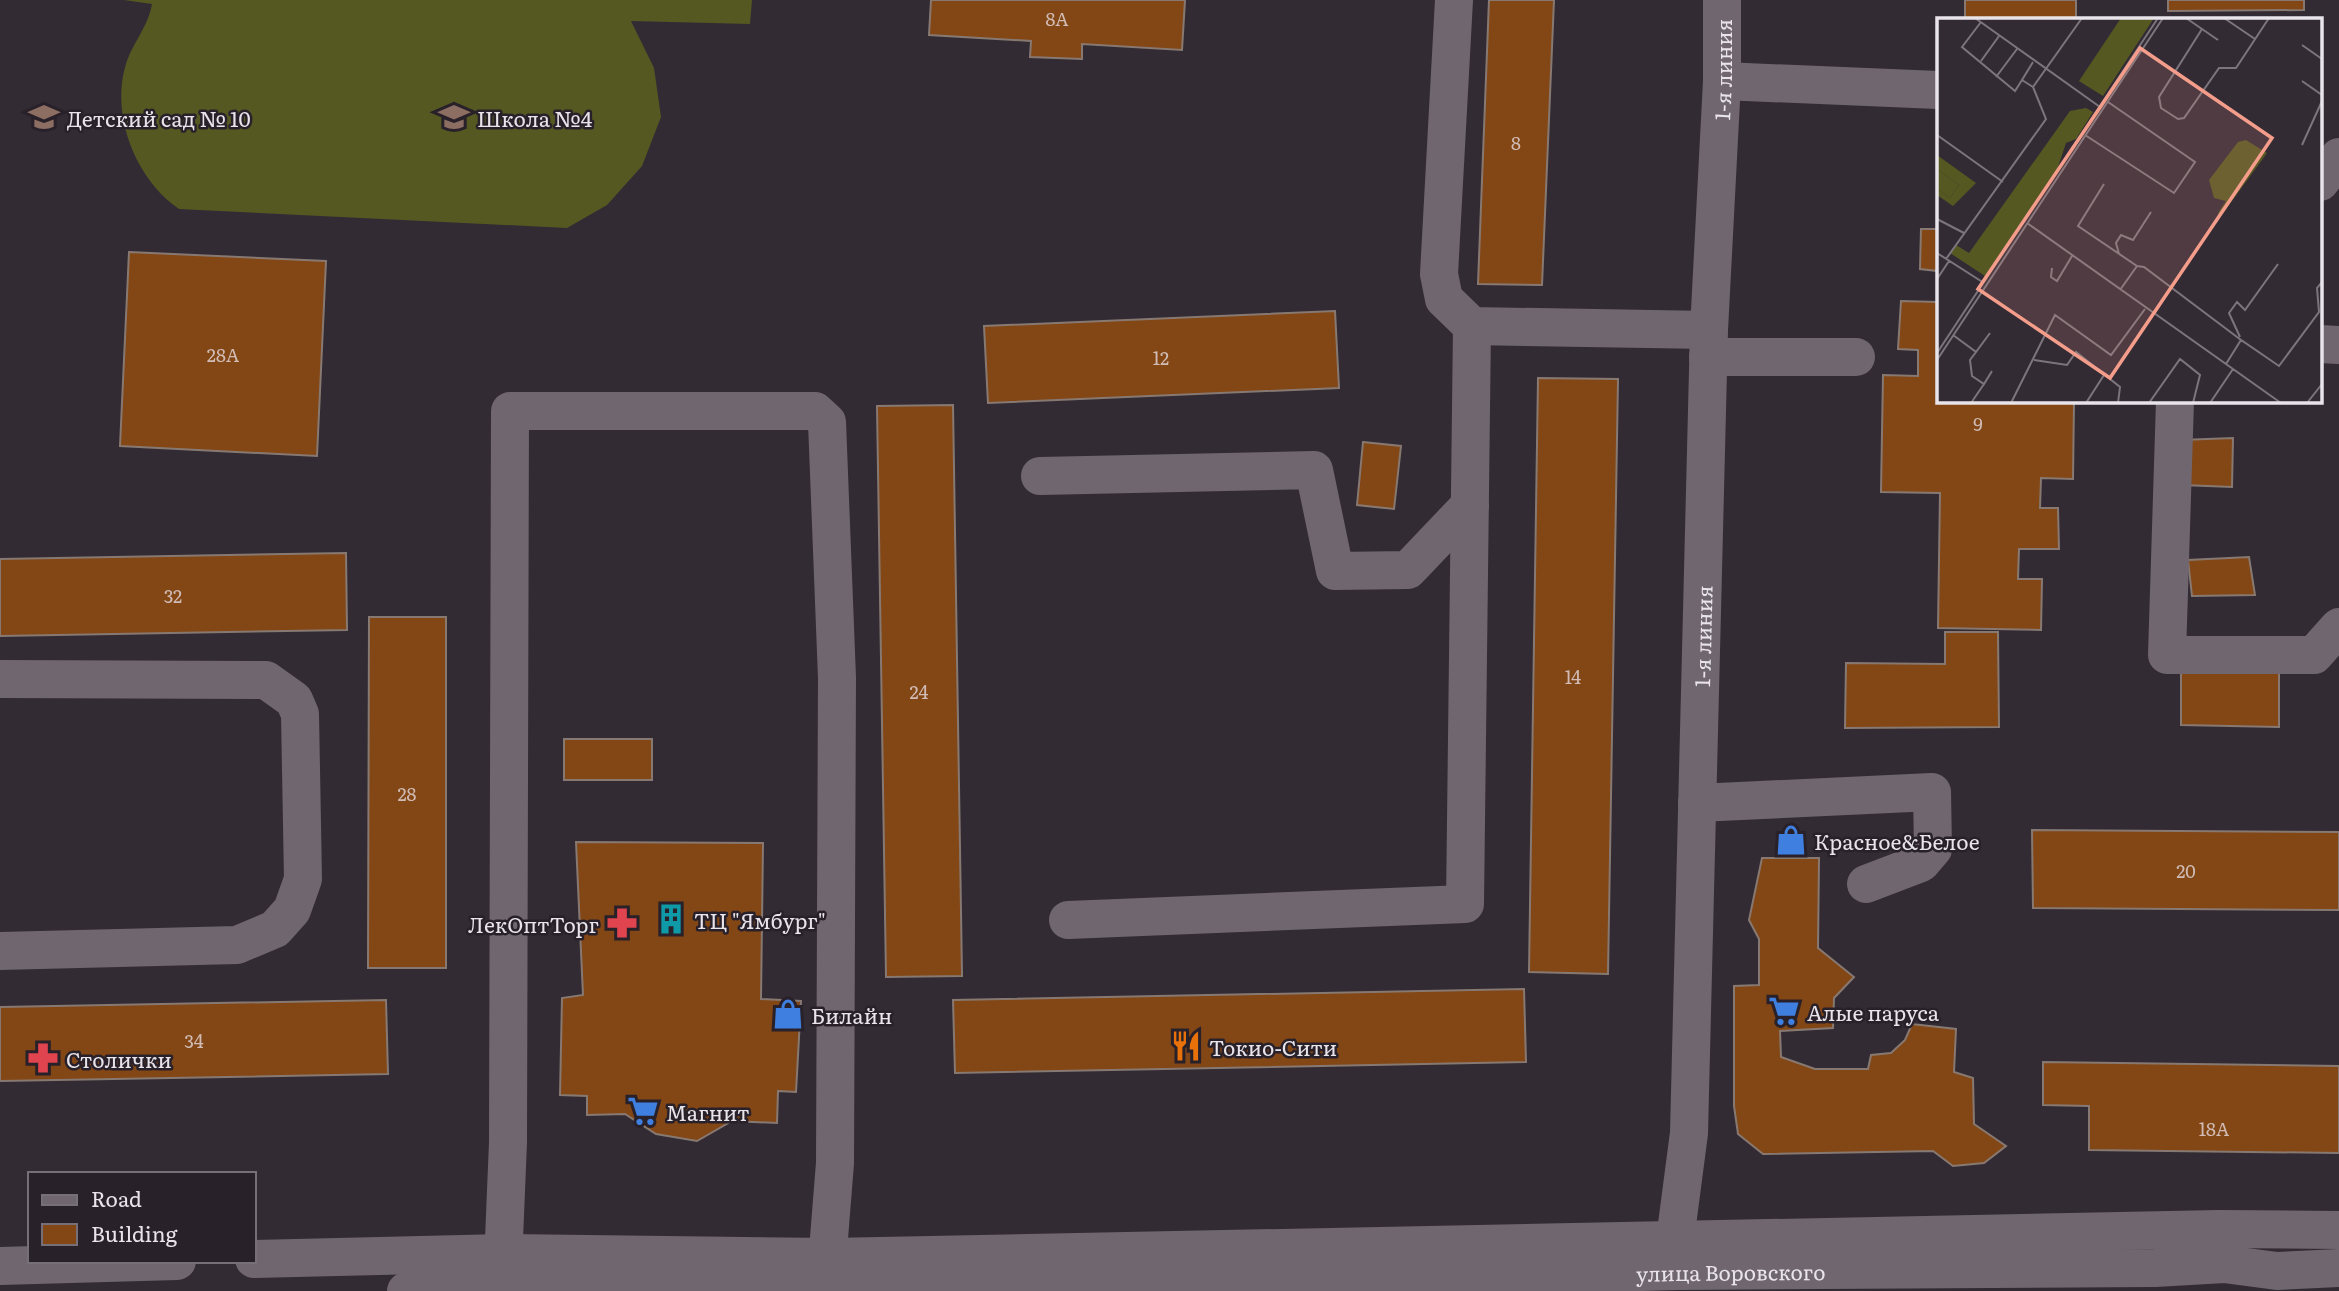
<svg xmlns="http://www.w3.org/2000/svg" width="2339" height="1291" font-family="Literata,serif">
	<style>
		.grass { fill: #565822 }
		.building { fill: #834615; stroke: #877971; stroke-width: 2 }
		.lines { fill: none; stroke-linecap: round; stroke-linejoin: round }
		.minor { stroke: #706670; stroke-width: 38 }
		.labels { text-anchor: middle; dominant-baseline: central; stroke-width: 5; stroke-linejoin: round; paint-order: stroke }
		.number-label { font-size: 18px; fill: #d0bcb5 }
		.street-label { font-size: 21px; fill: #e9e4ea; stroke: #29212a }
		.poi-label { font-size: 21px; fill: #e9e4ea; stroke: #29212a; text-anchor: start }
		.inset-road { fill: none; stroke: #7c757d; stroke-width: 2 }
		.view { fill: #f49d8b; fill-opacity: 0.15; stroke: #f49d8b; stroke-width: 3.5 }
		.inset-edge { fill: none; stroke: #e9e4ea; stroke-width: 3.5 }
	</style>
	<rect width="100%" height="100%" fill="#332b34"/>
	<path class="grass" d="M 124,0 L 752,0 L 750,24 L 631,21 L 654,68 L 661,117 L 642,166 L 607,205 L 567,228 L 179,209 C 136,180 110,115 126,64 C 133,42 148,27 152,4 Z"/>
	<g class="building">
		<path d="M 931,0 L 1185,0 L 1182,50 L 1082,44 L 1082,59 L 1030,57 L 1031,41 L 929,35 Z"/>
		<path d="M 1489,0 L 1554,0 L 1542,285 L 1478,284 Z"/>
		<rect x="1965" y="0" width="111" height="19"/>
		<path d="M 2168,0 L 2304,0 L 2304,10 L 2168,11 Z"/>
		<path d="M 1921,229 L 1938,229 L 1938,401 L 2074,401 L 2073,479 L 2041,478 L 2040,508 L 2058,508 L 2059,549 L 2019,549 L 2018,579 L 2042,579 L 2041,630 L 1938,628 L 1940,493 L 1881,492 L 1883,375 L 1918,376 L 1918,350 L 1898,349 L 1901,301 L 1938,302 L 1937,271 L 1920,269 Z"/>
		<path d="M 129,252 L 326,261 L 317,456 L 120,446 Z"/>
		<path d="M 1335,311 L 1339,388 L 988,403 L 984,326 Z"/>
		<path d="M 1538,378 L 1618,379 L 1608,974 L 1529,972 Z"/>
		<path d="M 953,405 L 962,976 L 886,977 L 877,406 Z"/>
		<path d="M 2233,438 L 2232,487 L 2182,485 L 2181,440 Z"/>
		<path d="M 1363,442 L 1401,446 L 1394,509 L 1357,505 Z"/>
		<path d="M 346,553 L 347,630 L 0,636 L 0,559 Z"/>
		<path d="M 2249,557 L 2255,595 L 2192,596 L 2188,560 Z"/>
		<path d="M 369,617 L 446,617 L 446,968 L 368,968 Z"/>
		<path d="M 1945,632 L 1998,632 L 1999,727 L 1845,728 L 1846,663 L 1945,664 Z"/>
		<path d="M 2181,668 L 2279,669 L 2279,727 L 2181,725 Z"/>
		<rect x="564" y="739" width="88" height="41"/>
		<path d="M 2032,830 L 2339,832 L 2339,910 L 2033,908 Z"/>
		<path d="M 576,842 L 763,843 L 761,999 L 801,1001 L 796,1092 L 778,1091 L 777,1123 L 732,1121 L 697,1141 L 656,1134 L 625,1114 L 587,1115 L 587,1096 L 560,1095 L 562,998 L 583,995 Z"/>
		<path d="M 1762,858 L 1819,858 L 1818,948 L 1854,977 L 1834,998 L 1833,1028 L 1780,1031 L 1781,1057 L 1815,1069 L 1868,1069 L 1871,1055 L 1891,1053 L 1905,1040 L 1912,1024 L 1956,1029 L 1954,1072 L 1973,1078 L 1974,1124 L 2006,1146 L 1984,1163 L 1953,1166 L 1933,1151 L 1763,1154 L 1738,1134 L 1734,1106 L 1734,986 L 1759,985 L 1759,939 L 1749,920 Z"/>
		<path d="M 1524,989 L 1526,1062 L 955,1073 L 953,1000 Z"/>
		<path d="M 386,1000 L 388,1074 L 0,1081 L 0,1007 Z"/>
		<path d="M 2043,1062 L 2339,1066 L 2339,1153 L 2089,1150 L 2089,1106 L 2043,1105 Z"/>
	</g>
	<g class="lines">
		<g class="minor">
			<path d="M 1454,0 L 1439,274 L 1444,299 L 1472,326 L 1709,330"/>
			<path d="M 1722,81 L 1938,90"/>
			<path d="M 2320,182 L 2339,157"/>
			<path d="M 2320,344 L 2339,345"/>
			<path d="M 1708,357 L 1856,357"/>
			<path d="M 2175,401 L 2167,655 L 2314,655 L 2339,627"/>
			<path d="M 1040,476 L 1314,470 L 1335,571 L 1408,570 L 1470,505"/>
			<path d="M 0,679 L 266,680 L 294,700 L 300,714 L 303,879 L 292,910 L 275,929 L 237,945 L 0,951"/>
			<path d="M 1697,803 L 1932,792 L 1933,849 L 1921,863 L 1866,884"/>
			<path d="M 1068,920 L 1465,904 L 1472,326"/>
			<path d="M 254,1259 L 504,1253 L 830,1257 L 2219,1229 L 2339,1230"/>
			<path d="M 0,1266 L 177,1261"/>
			<path id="s1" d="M 1677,1267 L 1675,1240 L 1689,1133 L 1709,330 L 1722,81 L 1722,0"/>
			<path d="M 502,1288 L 508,1142 L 510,411 L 815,411 L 827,422 L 837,678 L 835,1163 L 825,1288"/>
			<path id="s2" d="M 406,1291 L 573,1287 L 1129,1287 L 1677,1271 L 2155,1268 L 2224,1264 L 2277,1271 L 2339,1268"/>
		</g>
	</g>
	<defs>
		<g id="school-bare" transform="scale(2.415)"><path d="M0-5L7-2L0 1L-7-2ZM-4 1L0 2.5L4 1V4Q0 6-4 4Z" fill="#8d6e63" stroke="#29212a" stroke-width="2.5" paint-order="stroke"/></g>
		<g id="shop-bare" transform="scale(2.415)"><path d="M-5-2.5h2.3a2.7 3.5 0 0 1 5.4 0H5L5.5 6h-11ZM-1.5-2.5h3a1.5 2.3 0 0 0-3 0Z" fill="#3f7fe0" stroke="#29212a" stroke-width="2.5" paint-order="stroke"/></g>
		<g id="building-bare" transform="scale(2.415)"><path d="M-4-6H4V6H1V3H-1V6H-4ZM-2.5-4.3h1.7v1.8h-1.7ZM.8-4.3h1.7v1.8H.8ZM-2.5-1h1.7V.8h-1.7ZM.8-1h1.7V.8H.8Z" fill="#0f9aa8" stroke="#29212a" stroke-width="2.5" paint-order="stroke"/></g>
		<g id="pharmacy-bare" transform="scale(2.415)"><path d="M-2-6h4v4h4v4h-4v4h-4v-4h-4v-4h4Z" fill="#e0444e" stroke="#29212a" stroke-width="2.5" paint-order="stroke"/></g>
		<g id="supermarket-bare" transform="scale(2.415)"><path d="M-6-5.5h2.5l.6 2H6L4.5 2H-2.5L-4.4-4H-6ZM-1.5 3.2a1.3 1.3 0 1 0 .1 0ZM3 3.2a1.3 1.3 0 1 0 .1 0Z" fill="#3f7fe0" stroke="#29212a" stroke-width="2.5" paint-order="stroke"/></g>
		<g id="restaurant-bare" transform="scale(2.415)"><path d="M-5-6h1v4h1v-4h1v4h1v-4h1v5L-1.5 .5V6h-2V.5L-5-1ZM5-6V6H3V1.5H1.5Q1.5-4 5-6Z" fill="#e8710a" stroke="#29212a" stroke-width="2.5" paint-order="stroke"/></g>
	</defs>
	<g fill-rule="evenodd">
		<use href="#school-bare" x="44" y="117"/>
		<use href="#school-bare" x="454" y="117"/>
		<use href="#shop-bare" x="1791" y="840"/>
		<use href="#building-bare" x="671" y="919"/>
		<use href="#pharmacy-bare" x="622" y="923"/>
		<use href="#supermarket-bare" x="1784" y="1011"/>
		<use href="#shop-bare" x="788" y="1014"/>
		<use href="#restaurant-bare" x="1186" y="1046"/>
		<use href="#pharmacy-bare" x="43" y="1058"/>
		<use href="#supermarket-bare" x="643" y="1111"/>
	</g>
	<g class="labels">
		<g class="number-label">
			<text x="1057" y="18">8А</text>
			<text x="1516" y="142">8</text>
			<text x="223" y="354">28А</text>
			<text x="1161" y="357">12</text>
			<text x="1978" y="423">9</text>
			<text x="173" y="595">32</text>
			<text x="1573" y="676">14</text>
			<text x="919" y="691">24</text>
			<text x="407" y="793">28</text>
			<text x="2186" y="870">20</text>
			<text x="194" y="1040">34</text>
			<text x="2214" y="1128">18А</text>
		</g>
		<g class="street-label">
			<text stroke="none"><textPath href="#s1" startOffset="1199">1-я линия</textPath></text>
			<text stroke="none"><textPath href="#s1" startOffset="632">1-я линия</textPath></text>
			<text stroke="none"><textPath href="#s2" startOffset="1325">улица Воровского</textPath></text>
		</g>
		<g class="poi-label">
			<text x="67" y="117">Детский сад № 10</text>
			<text x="477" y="117">Школа №4</text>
			<text x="1814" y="840">Красное&amp;Белое</text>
			<text x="694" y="919">ТЦ "Ямбург"</text>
			<text x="599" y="923" text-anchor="end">ЛекОптТорг</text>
			<text x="1807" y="1011">Алые паруса</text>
			<text x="811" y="1014">Билайн</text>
			<text x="1209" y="1046">Токио-Сити</text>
			<text x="66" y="1058">Столички</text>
			<text x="666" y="1111">Магнит</text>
		</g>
	</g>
	<g transform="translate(1937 18)">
		<rect width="385" height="385" fill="#332b34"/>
		<path d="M 149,90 L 156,94 L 139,121 L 129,125 L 121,149 L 48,258 L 13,235 L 19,227 L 32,235 L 133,93 ZM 309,122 L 330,135 L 284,198 L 281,195 L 289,183 L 277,180 L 272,162 L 301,124 ZM 0,137 L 39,165 L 16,188 L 0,177 L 0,171 L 13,180 L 22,167 L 0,151 Z" fill="#565822"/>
		<path d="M 184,0 L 217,0 L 166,78 L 142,63 ZM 0,151 L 22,167 L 13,180 L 0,171 Z" fill="#565822"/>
		<path class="inset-road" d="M 38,0 L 163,89M 249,0 L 281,22M 287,0 L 318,21M 44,4 L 25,29 L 78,73 L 85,62M 265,11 L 222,79 L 224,90 L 241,101 L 247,100 L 282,50 L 299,50 L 332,0M 365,27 L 385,41M 44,43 L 62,18M 96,44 L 85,62 L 96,69M 59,59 L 80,31M 365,63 L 385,77M 0,117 L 66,164M 148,117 L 237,175 L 258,144 L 171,84M 365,127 L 385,83M 167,166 L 141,208 L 200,248 L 207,249 L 304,322M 0,201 L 27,215M 90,205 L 344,385M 0,235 L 47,265M 182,236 L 179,225 L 184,217 L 196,222 L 214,194M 9,241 L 109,101 L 96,69 L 145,0M 115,250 L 114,259 L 120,263 L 135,238M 0,261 L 12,243M 183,272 L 200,248M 16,317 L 39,334 L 33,342 L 35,358 L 47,366 L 55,353M 303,319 L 292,295 L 300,284 L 308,292 L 341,246M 39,334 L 53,315M 0,335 L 221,0M 0,342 L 226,0M 97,342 L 130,347 L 139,334 L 183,369 L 181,385M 289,346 L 304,322 L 342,348 L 382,294 L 380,270 L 385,264M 34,385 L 47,366M 74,385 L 118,297 L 174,337 L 208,291M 149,385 L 167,357M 212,385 L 243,341 L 263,357 L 256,385M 273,385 L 296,351M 370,385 L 385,366"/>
		<path class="view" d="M 203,30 L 335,120 L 173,360 L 41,271 Z"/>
		<rect width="385" height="385" class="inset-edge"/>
	</g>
	<rect x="28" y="1172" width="228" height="91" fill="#29212a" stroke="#766f77" stroke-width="2"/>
	<rect x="42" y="1195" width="35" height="10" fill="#706670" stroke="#766f77" stroke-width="2"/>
	<text x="91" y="1207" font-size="21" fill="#e9e4ea">Road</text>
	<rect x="42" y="1224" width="35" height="21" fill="#834615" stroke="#766f77" stroke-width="2"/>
	<text x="91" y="1242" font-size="21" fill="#e9e4ea">Building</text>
</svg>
